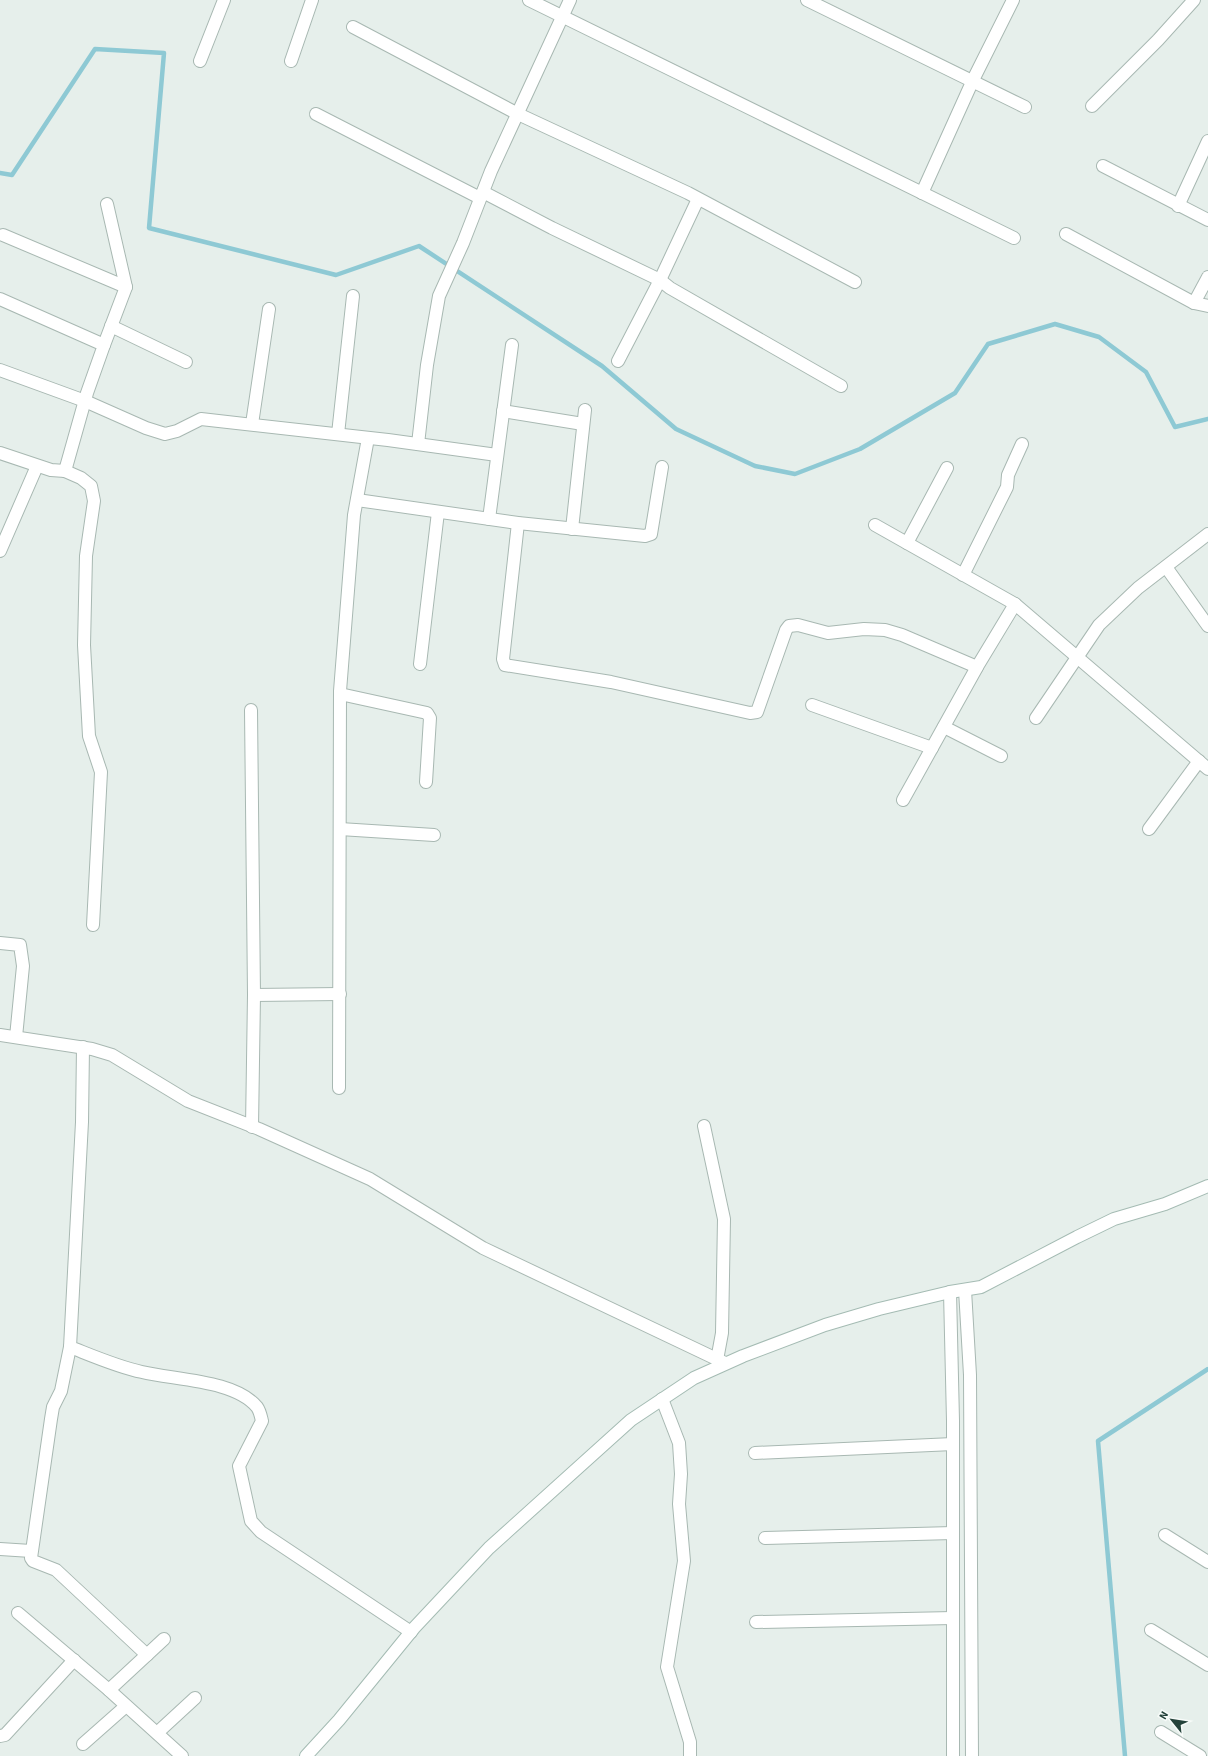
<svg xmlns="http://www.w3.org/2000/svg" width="1208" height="1756" font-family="'Source Sans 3',sans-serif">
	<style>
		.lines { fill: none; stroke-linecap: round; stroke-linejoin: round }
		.stream { stroke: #8ec9d4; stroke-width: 4.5 }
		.minor-casing { stroke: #a8b8b2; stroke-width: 14 }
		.secondary-casing { stroke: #a4bbb3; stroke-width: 14 }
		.minor { stroke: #fff; stroke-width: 12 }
		.secondary { stroke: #fff; stroke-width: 12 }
	</style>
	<rect width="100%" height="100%" fill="#e6efeb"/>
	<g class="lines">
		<g class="stream">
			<path d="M 0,173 L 12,175 L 95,49 L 164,53 L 149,228 L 336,275 L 419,246 L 602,366 L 676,429 L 755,466 L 795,474 L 860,449 L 955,393 L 988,344 L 1055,324 L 1099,337 L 1146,372 L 1175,427 L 1208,419"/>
			<path d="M 1125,1756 L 1098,1441 L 1208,1369"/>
		</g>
		<g class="minor-casing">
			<g id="minor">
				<path d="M 529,0 L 1014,238"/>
				<path d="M 807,0 L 1025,107"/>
				<path d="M 353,27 L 518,114 L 688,193 L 855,282"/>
				<path d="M 200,61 L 224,0"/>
				<path d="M 291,61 L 312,0"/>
				<path d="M 1092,106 L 1158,40 L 1194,0"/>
				<path d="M 316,114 L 480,198"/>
				<path d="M 1103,166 L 1208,220"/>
				<path d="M 483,192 L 552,228 L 660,280 L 670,288 L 841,386"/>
				<path d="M 922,193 L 973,80 L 1013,0"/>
				<path d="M 1178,206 L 1208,141"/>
				<path d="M 1066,234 L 1194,303 L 1208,306"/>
				<path d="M 3,235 L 126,287"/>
				<path d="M 0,299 L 104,345 L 87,393 L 65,471 L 51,470 L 0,453"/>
				<path d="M 1194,303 L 1208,277"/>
				<path d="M 111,326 L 186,362"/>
				<path d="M 104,345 L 126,287 L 107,204"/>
				<path d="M 618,361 L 660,280 L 698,199"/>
				<path d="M 0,370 L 85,401 L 146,428 L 165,434 L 177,431 L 201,419 L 388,440 L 497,455"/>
				<path d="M 503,411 L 583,424"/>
				<path d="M 252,424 L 269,309"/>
				<path d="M 338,434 L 353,296"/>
				<path d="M 418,444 L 427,365 L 439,296 L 463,243 L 491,171 L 570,0"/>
				<path d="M 65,471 L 81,478 L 91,486 L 94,501 L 86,556 L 84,645 L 89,736 L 101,772 L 93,925"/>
				<path d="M 357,500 L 518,523 L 645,536 L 651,534 L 662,467"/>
				<path d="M 489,519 L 512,345"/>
				<path d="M 518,523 L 503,659 L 505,665 L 611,682 L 750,713 L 757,712 L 786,630 L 789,626 L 798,625 L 828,633 L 864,629 L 885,630 L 902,635 L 977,667"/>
				<path d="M 875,525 L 1015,604 L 1208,769"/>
				<path d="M 572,529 L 585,410"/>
				<path d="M 907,543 L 947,468"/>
				<path d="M 0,551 L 37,466"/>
				<path d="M 1166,567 L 1208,626"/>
				<path d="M 963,575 L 1007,487 L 1008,475 L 1022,444"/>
				<path d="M 420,664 L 438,512"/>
				<path d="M 340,694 L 427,713 L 430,718 L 426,782"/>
				<path d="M 812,705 L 932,748"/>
				<path d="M 251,710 L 254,995 L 252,1127"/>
				<path d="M 1036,718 L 1099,625 L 1138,588 L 1208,534"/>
				<path d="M 944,727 L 1001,756"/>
				<path d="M 903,800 L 977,667 L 1015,604"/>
				<path d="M 340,829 L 434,835"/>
				<path d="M 1149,829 L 1199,761"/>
				<path d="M 0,943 L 20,945 L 23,966 L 16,1037"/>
				<path d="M 254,995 L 340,994"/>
				<path d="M 0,1035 L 92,1049 L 112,1055 L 188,1101 L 259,1129 L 370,1179 L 483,1248 L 725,1363"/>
				<path d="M 83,1047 L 82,1122 L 70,1347 L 61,1391 L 53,1407 L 51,1419 L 31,1558 L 33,1561 L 56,1570 L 147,1655"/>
				<path d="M 339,1088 L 340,691 L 354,515 L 368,438"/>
				<path d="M 704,1126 L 724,1219 L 722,1333 L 717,1360"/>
				<path d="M 965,1290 L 970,1375 L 972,1756"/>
				<path d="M 950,1292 L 953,1421 L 953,1756"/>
				<path d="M 70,1347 C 93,1356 118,1367 142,1372 C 175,1380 235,1380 257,1407 C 260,1411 261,1417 262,1421 L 239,1466 L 251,1521 L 261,1532 L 411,1632"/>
				<path d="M 662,1399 L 679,1443 L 681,1474 L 679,1504 L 684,1561 L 667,1667 L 690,1742 L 690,1756"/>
				<path d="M 755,1453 L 953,1444"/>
				<path d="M 1165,1535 L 1208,1562"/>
				<path d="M 765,1538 L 953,1533"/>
				<path d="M 0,1549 L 31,1551"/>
				<path d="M 18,1613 L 109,1690 L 182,1756"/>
				<path d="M 756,1622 L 953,1618"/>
				<path d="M 1151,1630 L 1208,1665"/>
				<path d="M 109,1690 L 164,1639"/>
				<path d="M 1161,1732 L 1200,1756"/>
				<path d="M 157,1733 L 195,1698"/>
				<path d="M 0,1736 L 5,1735 L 74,1660"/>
				<path d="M 83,1744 L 126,1706"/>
			</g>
		</g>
		<g class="secondary-casing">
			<path id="secondary" d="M 306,1756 L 339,1720 L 414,1628 L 489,1548 L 631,1420 L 694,1378 L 743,1356 L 825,1325 L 879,1309 L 950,1292 L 981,1287 L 1077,1237 L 1114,1219 L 1165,1204 L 1208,1186"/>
		</g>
		<use href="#minor" class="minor"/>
		<use href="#secondary" class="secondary"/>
	</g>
	<g transform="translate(1172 1720) rotate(300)" stroke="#f7fbf9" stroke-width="3" paint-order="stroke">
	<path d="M0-3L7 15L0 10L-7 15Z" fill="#24423a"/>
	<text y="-6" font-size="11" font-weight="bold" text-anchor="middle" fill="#24423a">N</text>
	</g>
</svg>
